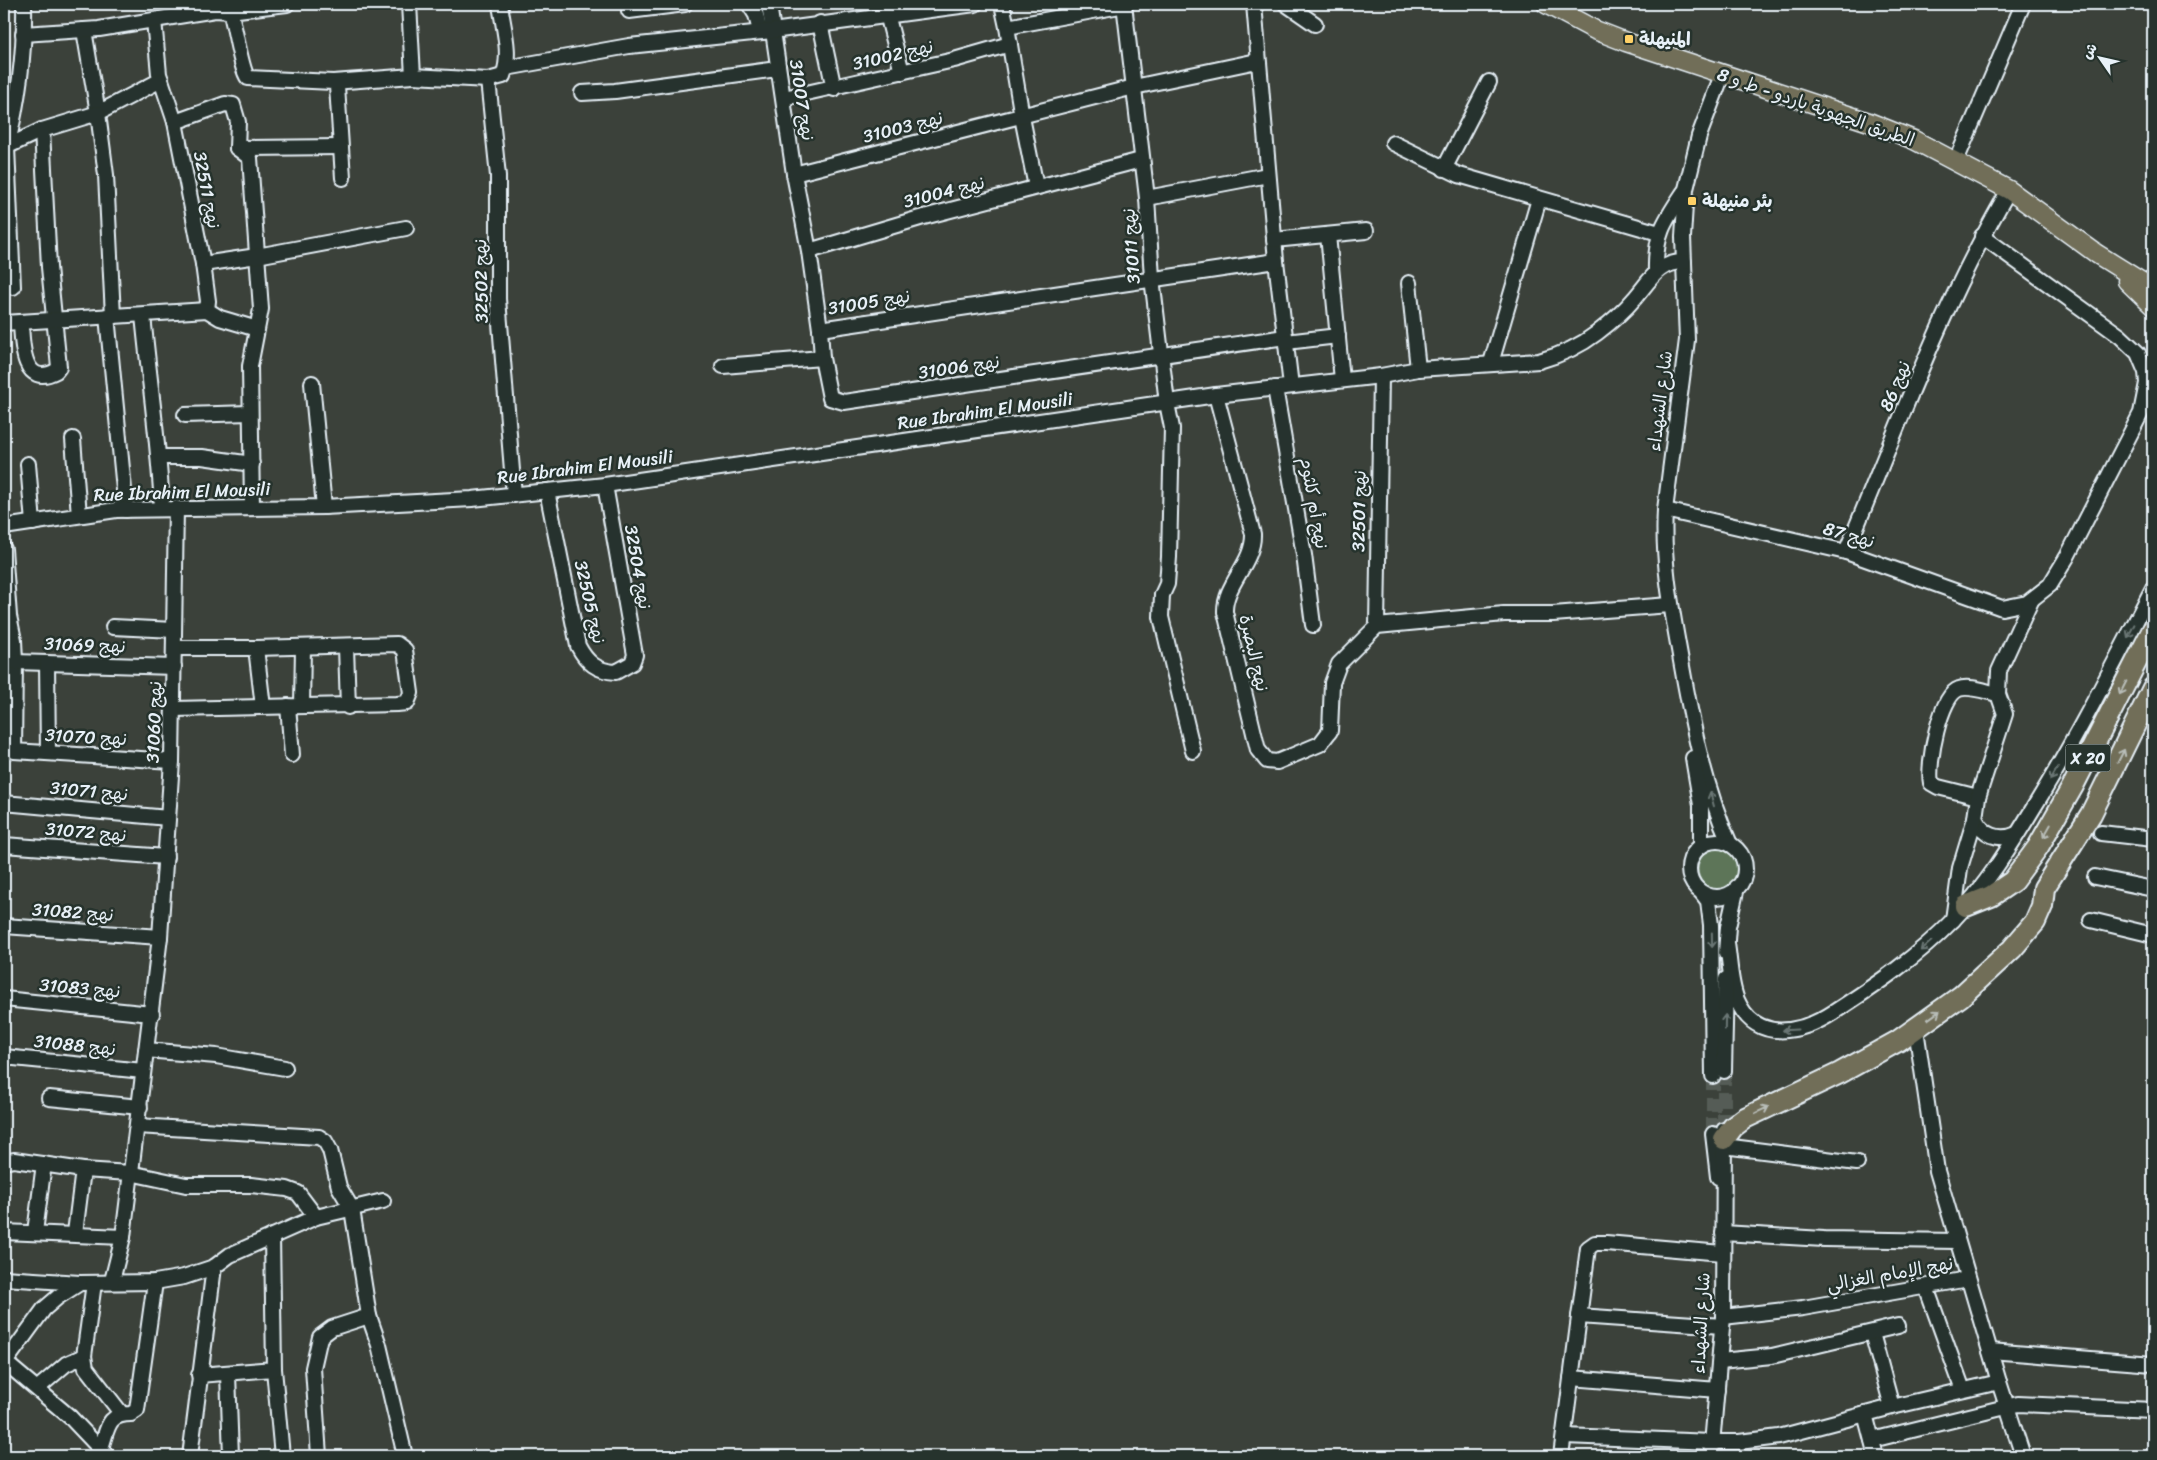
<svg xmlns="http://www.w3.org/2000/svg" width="2157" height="1460" font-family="Sriracha,'Playpen Sans Arabic',sans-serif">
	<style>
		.green { fill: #5d7458; stroke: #a2b2a8 }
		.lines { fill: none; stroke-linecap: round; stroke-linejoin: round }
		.minor-tunnel { stroke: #555b56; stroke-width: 14; stroke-dasharray: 14 7; stroke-linecap: butt }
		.minor-casing { stroke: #e8f1f8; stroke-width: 18 }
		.major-casing { stroke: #e8f1f8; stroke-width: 21 }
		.highway-casing { stroke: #e8f1f8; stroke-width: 24 }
		.minor { stroke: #26332d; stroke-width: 14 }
		.major { stroke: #716e59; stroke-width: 18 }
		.highway { stroke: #716e59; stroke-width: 20 }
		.oneway { stroke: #6a7674 }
		.oneway2 { stroke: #b8bdb8 }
		.poi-dot { fill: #ffd166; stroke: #26332d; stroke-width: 2 }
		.labels { text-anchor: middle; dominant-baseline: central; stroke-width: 5; stroke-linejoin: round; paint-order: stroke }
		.shield { fill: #26332d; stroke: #aeb8bb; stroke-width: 1 }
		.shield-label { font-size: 16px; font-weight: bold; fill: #e8f1f8 }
		.poi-label { font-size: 18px; font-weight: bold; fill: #e8f1f8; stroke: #26332d; text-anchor: start }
		.street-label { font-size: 18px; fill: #e8f1f8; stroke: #26332d }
	</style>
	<rect width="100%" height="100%" fill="#3b413a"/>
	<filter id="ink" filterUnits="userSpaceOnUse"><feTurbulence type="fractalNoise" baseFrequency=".02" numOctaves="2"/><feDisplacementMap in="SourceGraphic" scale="10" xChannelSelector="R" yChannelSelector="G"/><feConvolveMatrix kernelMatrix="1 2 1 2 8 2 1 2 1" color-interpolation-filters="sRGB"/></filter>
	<g filter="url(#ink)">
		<circle class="green" cx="1718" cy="869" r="20"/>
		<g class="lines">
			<g class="minor-tunnel">
				<path d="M 1724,1071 L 1724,1129"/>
				<path d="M 1713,1076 L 1713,1134"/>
			</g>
			<g class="minor-casing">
				<g id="minor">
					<path d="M 409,4 L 413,76 L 488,80 L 503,76 C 512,54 503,27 500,4"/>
					<path d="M 749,4 L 756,15 L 760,32"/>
					<path d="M 769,4 L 794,174 L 809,251 L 820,329 L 822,358 L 830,398 L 844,402 L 1285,337"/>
					<path d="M 1002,4 L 1007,27 L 1125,5"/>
					<path d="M 1124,4 L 1147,198 L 1152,278 L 1167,403 L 1172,428 L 1169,557 L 1167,584 L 1162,595 L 1161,617 L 1193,751"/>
					<path d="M 1254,4 L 1276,261 L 1291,386"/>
					<path d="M 1286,4 L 1315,24"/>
					<path d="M 230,11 L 287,4"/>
					<path d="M 629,11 L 685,4"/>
					<path d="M 887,14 L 902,72"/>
					<path d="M 154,20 L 159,74 L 175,122 L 203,264 L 208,301 L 207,310"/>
					<path d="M 820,23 L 834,89"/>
					<path d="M 1007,27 L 1022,117 L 1036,187"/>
					<path d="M 84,30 L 98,113 L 161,80"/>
					<path d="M 23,34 L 99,29 L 215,10 L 230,11 C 235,26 241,70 248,78 L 333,82 L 337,86 L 343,178"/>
					<path d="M 506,68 L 629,46 L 772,31 L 975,4"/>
					<path d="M 1722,75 L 1699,136 L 1686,189 L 1683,237 L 1687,340 L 1665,510 C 1662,563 1672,610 1681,661 C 1692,723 1704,786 1730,844"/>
					<path d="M 488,80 L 498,176 L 498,299 L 514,495"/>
					<path d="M 333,82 L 413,76"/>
					<path d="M 582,93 L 615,91 L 777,69"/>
					<path d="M 784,98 L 954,60 L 1010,44"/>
					<path d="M 175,122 L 225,104 L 233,105 L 238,122 L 237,148"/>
					<path d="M 1393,143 L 1459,175 L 1659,233"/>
					<path d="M 4,148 L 42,130 L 98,113 L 106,175 L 113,316"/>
					<path d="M 237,148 L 250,158 L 261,309 L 250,366 L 252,507"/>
					<path d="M 237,148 L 340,147"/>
					<path d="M 1956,161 L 2023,4"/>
					<path d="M 1444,169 L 1489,82"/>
					<path d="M 794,174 L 1134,87 L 1257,61"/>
					<path d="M 1147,198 L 1268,175"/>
					<path d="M 1328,235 L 1342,380"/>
					<path d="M 1274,240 L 1366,231"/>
					<path d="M 809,251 L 920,218 L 1141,160"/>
					<path d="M 203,264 L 257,256 L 406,228"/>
					<path d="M 1656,271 C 1655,234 1664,222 1684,192"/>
					<path d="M 1409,283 L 1418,369"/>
					<path d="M 13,287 L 7,147 C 18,102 25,51 24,4"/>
					<path d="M 143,315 C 149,379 159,444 162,508"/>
					<path d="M 107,316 L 126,510"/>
					<path d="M 21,322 C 22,342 22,389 56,371 L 59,367 L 49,267 L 42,130"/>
					<path d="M 4,323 L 207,310 L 220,318 L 257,329"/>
					<path d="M 820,329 L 1276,261"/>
					<path d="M 1286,342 L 1338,336"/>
					<path d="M 1491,363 L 1539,199"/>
					<path d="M 723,366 L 822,358"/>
					<path d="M 312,383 L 324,507"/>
					<path d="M 1275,388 L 1304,555 L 1313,625"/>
					<path d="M 1216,395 L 1253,534 C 1254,563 1224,584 1225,612 L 1258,750 L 1267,761 L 1277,762 L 1320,744 L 1330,731 L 1332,683 L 1339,664 L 1377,626 L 1504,614 L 1553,614 L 1670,605"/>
					<path d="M 185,415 L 250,413"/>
					<path d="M 73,439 L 79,515"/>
					<path d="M 159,457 L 202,457 L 252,464"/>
					<path d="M 28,464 L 33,523"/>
					<path d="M 547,491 L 578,646 C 587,663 597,671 616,672 L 632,663 L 635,655 L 605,485"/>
					<path d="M 1665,510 L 1846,552 L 2002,608 L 2027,603 L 2050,585 L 2067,557 L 2141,413 L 2147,383 L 2146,372 L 2138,353 L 2120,336 L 1982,236"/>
					<path d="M 4,527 L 116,510 L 324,507 L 472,499 L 605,485 L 1216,395 L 1381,376 L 1418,369 L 1539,361 C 1561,355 1579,347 1597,333 C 1610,323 1624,311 1634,299 C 1649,282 1659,261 1684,262"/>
					<path d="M 4,549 L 9,616 L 14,640 L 15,662 L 14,751 L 172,761"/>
					<path d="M 1846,552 C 1897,430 1942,304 2009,190"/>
					<path d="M 1377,626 L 1381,376"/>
					<path d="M 113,627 L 174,630"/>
					<path d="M 346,647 L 348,707"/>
					<path d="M 256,648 L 263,707"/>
					<path d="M 15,662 L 174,667"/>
					<path d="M 47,663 L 48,753"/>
					<path d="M 288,706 L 292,755"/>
					<path d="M 302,706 L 303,647"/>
					<path d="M 174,709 L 397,704 L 407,703 L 411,693 L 405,650 L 397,644 L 256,648 L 174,648"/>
					<path d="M 1693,758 L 1701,805 L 1701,846"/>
					<path d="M 1978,797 L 1938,787 L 1931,783 C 1927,765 1940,695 1959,689 C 1969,685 1987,692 1998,694"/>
					<path d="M 4,803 L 168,818"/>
					<path d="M 1975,818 C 1983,835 1999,842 2017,834"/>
					<path d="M 2101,833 L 2153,839"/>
					<circle cx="1717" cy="869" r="28"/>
					<path d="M 4,845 L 166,857"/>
					<path d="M 2095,877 L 2153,889"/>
					<path d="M 1702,893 L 1708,901 L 1711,925 L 1713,1076"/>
					<path d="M 1953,920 L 1960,868 L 1975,818 L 1978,797 L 2005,714 L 1998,694 L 1999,671 L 2031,601"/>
					<path d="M 2091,920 L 2153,935"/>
					<path d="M 4,926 L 160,937"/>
					<path d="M 1727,944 C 1730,962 1730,983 1737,1000 C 1756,1044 1802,1033 1834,1012 C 1876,985 1917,957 1953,920 C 1986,886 2010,847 2034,807 C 2078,736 2115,661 2153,588"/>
					<path d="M 1726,953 L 1728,927 L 1737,887"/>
					<path d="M 4,999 L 152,1014"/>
					<path d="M 1916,1029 L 1937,1171 L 1999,1382 L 2023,1456"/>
					<path d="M 146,1050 L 216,1056 L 285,1068"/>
					<path d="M 4,1057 L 143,1071"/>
					<path d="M 1724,1071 L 1726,979"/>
					<path d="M 49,1098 L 140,1107"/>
					<path d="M 137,1126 L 319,1137 L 325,1141 L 330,1150 L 339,1187 L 352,1209 L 369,1316 L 332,1328 L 320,1337 L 313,1368 L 319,1456"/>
					<path d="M 1713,1134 L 1718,1177"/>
					<path d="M 1724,1146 L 1857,1163"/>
					<path d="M 4,1162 L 14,1160 L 83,1170 L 130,1173 L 186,1185 L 251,1185 L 287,1189 L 298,1193 L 316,1217"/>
					<path d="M 4,1232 L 123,1237"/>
					<path d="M 35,1232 L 44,1164"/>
					<path d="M 75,1233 L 83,1170"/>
					<path d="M 1723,1233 L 1824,1239 L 1957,1241"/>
					<path d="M 4,1278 L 80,1283 L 155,1282 L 184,1277 L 214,1267 L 230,1255 L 316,1217 L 383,1201"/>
					<path d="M 112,1281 L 123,1237 L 160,937 L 172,761 L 176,508"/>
					<path d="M 1926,1287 L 1963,1390"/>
					<path d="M 369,1316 L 379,1345 L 405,1456"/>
					<path d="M 1579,1316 L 1722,1326"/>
					<path d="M 1723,1317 L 1803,1308 L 1968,1279"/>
					<path d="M 1872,1333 L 1892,1407"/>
					<path d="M 1990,1351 L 2153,1364"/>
					<path d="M 84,1356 L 86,1368 L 121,1413"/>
					<path d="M 1720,1361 L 1772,1356 L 1898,1326"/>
					<path d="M 6,1363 L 70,1417 L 107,1456"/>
					<path d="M 4,1364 L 44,1309 L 58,1297 L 80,1283"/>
					<path d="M 274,1369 L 282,1456"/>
					<path d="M 228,1374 L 231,1456"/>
					<path d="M 199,1375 L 274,1369 L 272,1236"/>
					<path d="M 1571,1378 L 1717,1390"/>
					<path d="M 38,1388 L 66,1364 L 84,1356 L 94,1283"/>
					<path d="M 1865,1414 L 1876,1456"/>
					<path d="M 1565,1436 L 1712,1442 L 1739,1442 L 1779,1437 L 1892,1407 L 1999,1382"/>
					<path d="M 1872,1440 L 2018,1404 L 2153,1410"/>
					<path d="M 101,1448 C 108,1428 107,1414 131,1414 L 137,1410 L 155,1282"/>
					<path d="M 190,1456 L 214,1267"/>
					<path d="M 1561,1456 L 1588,1248 L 1595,1243 L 1606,1243 L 1722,1253"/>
					<path d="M 1711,1456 L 1723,1317 L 1724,1130"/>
				</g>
			</g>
			<g class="major-casing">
				<g id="major">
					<path d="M 1546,4 L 1595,30 L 1626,42 L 1869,122 L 1914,140 L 2009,190 L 2097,254 L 2153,289"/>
					<path d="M 2127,281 L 2153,306"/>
				</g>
			</g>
			<g class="highway-casing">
				<g id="highway">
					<path d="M 1966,906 L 1991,896 L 2013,881 L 2038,847 L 2073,786 L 2153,629"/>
					<path d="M 1724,1139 L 1733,1127 L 1745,1118 L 1840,1073 L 1898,1041 L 1961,996 L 2012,949 L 2035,922 L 2042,906 L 2044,888 L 2091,814 L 2153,688"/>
				</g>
			</g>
			<use href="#minor" class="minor"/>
			<use href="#major" class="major"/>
			<use href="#highway" class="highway"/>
		</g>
		<defs><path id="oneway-shaft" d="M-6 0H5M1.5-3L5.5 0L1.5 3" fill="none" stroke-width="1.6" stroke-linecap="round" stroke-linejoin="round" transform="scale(1.25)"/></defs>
		<g class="oneway">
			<use href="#oneway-shaft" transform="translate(2131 631) rotate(117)"/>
			<use href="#oneway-shaft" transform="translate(2054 774) rotate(121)"/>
			<use href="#oneway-shaft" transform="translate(1712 799) rotate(-105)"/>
			<use href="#oneway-shaft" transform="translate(1712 940) rotate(89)"/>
			<use href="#oneway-shaft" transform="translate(1926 946) rotate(139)"/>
			<use href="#oneway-shaft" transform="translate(1725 1022) rotate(-89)"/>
			<use href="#oneway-shaft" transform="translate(1790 1030) rotate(177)"/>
		</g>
		<g class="oneway2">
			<use href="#oneway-shaft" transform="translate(2123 688) rotate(117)"/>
			<use href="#oneway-shaft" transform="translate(2121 756) rotate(-63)"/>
			<use href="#oneway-shaft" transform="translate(2047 831) rotate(120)"/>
			<use href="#oneway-shaft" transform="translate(1934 1015) rotate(-36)"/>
			<use href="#oneway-shaft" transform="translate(1762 1110) rotate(-25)"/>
		</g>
	</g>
	<g class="poi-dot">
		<rect x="1624" y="34" width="10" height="10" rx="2.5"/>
		<rect x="1687" y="196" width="10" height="10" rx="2.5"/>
	</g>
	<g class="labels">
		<rect class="shield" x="2065.5" y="744.5" width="45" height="27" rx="4"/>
		<g class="shield-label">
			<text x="2088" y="758">X 20</text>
		</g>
		<g class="poi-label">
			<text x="1639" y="39">المنيهلة</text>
			<text x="1702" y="201">بئر منيهلة</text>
		</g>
		<g class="street-label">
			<text transform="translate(893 55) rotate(-13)">نهج 31002</text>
			<text transform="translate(802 100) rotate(81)">نهج 31007</text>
			<text transform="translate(1816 107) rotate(19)">الطريق الجهوية باردو - ط و 8</text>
			<text transform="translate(903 127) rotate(-14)">نهج 31003</text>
			<text transform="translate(207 190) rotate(79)">نهج 32511</text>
			<text transform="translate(944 192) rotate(-14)">نهج 31004</text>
			<text transform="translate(1131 246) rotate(-94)">نهج 31011</text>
			<text transform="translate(481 281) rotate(-91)">نهج 32502</text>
			<text transform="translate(869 302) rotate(-9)">نهج 31005</text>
			<text transform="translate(959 367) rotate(-8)">نهج 31006</text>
			<text transform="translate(1895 386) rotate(-67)">نهج 86</text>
			<text transform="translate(1660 401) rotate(-83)">شارع الشهداء</text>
			<text transform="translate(985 411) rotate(-8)">Rue Ibrahim El Mousili</text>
			<text transform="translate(585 467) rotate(-7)">Rue Ibrahim El Mousili</text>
			<text transform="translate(182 492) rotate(-2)">Rue Ibrahim El Mousili</text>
			<text transform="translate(1314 503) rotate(80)">نهج أم كلثوم</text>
			<text transform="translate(1359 511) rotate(-89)">نهج 32501</text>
			<text transform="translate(1849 535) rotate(16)">نهج 87</text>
			<text transform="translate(638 567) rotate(80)">نهج 32504</text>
			<text transform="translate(590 602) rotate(77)">نهج 32505</text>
			<text transform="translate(85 645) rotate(2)">نهج 31069</text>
			<text transform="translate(1254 653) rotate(77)">نهج البصرة</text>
			<text transform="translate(154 722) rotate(-88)">نهج 31060</text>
			<text transform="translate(86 737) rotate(3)">نهج 31070</text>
			<text transform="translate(89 791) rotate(5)">نهج 31071</text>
			<text transform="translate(86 832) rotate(5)">نهج 31072</text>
			<text transform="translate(73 912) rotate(4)">نهج 31082</text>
			<text transform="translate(80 988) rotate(5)">نهج 31083</text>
			<text transform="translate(75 1045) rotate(6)">نهج 31088</text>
			<text transform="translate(1890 1274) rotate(-10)">نهج الإمام الغزالي</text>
			<text transform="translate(1701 1323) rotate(-87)">شارع الشهداء</text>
		</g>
	</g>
	<rect width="2157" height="1460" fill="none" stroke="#26332d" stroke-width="20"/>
	<rect x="10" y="10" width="2137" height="1440" fill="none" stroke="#e8f1f8" stroke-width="2" filter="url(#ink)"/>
	<g transform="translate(2100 58) rotate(304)" stroke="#26332d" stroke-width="4" paint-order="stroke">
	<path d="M0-4L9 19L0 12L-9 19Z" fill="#e8f1f8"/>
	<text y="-8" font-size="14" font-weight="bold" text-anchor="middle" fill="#e8f1f8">ش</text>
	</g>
</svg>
